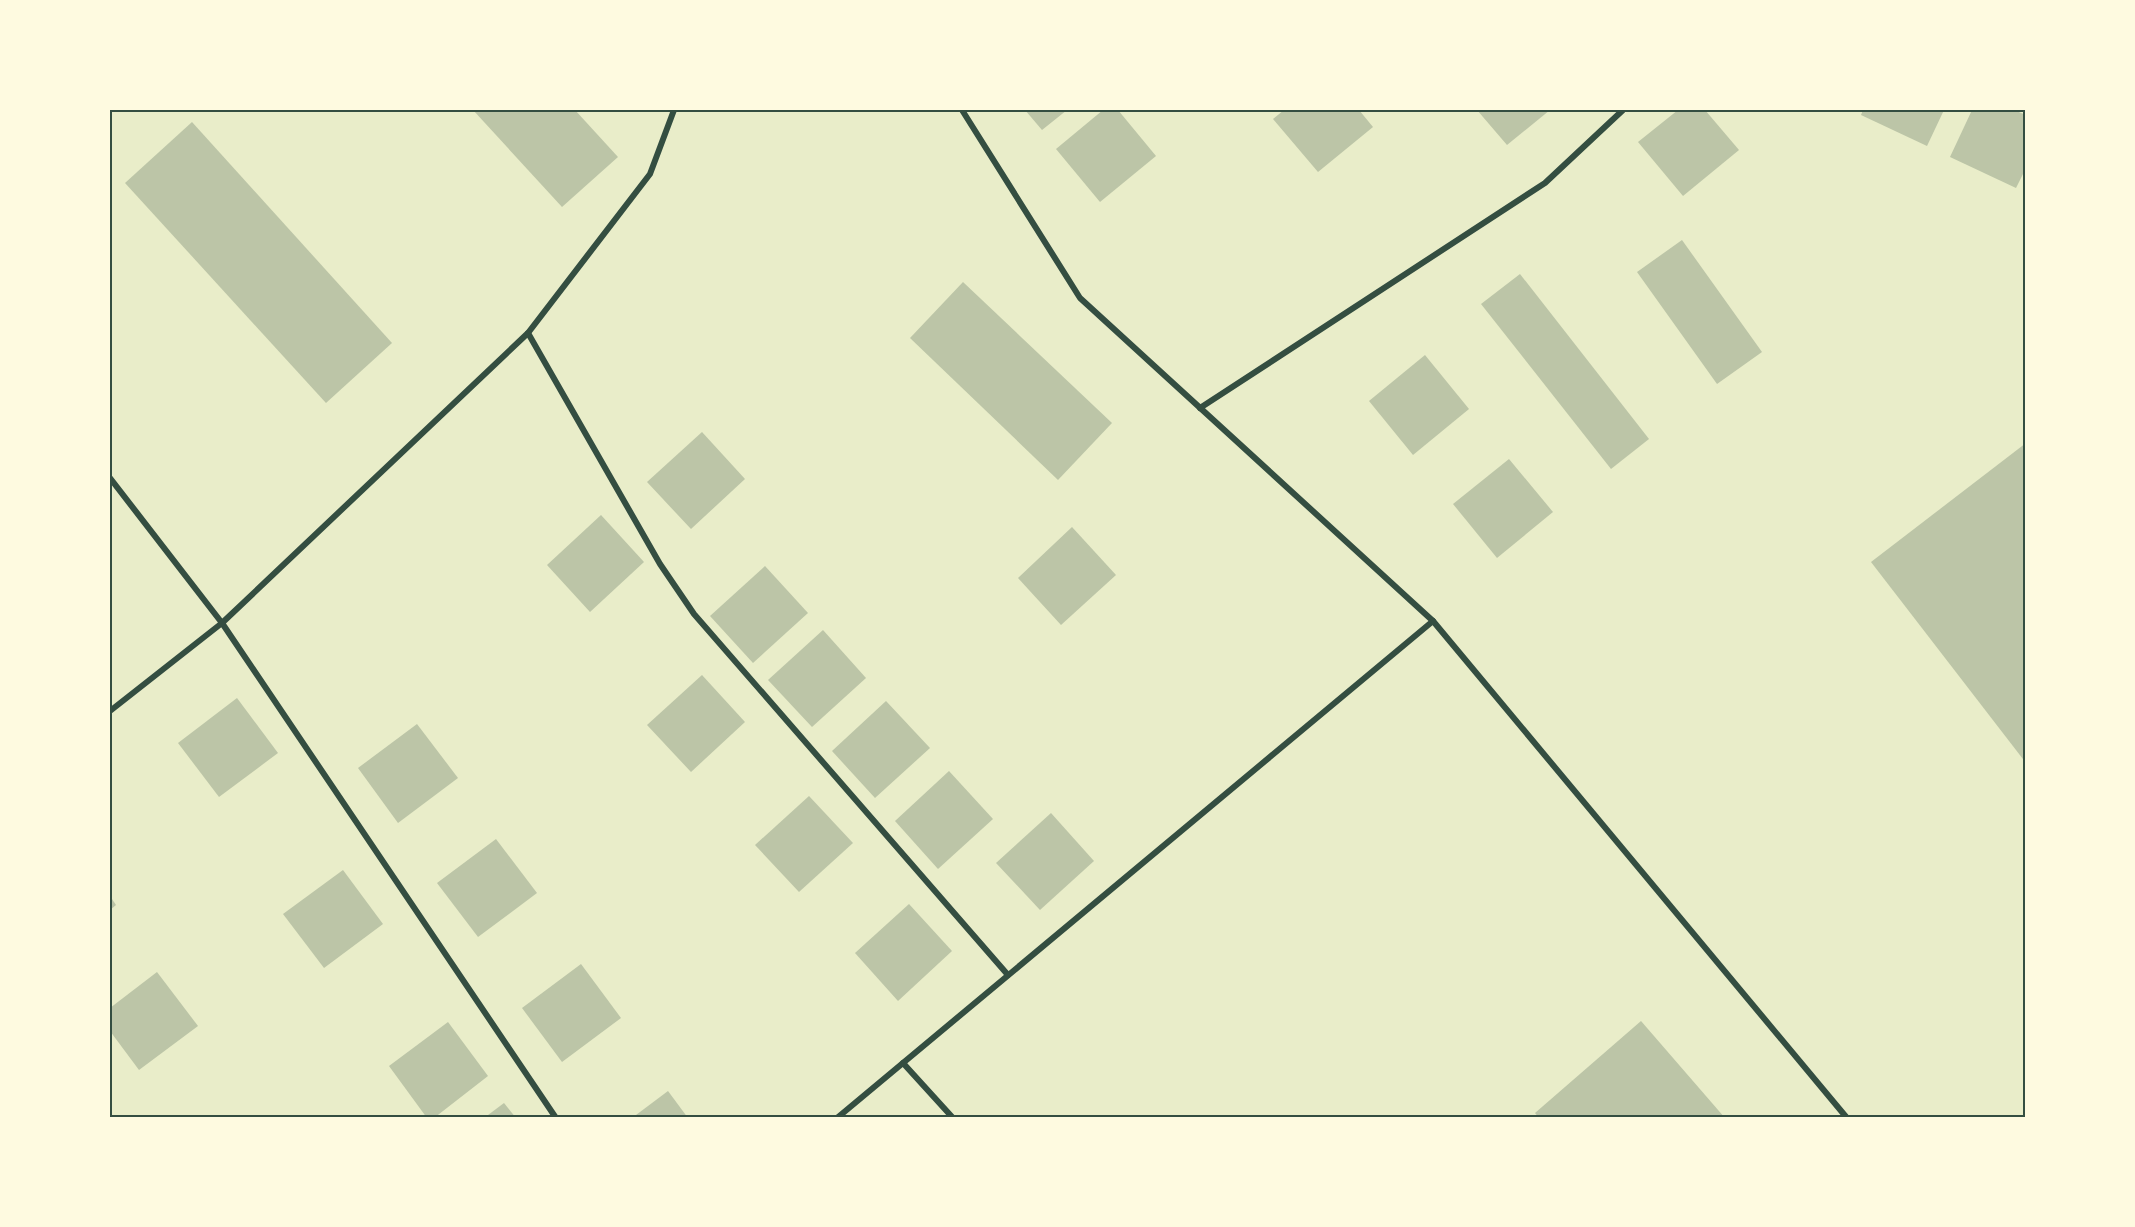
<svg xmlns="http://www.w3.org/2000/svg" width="2135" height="1227" font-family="Helvetica,sans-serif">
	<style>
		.building { fill: #bcc5a7 }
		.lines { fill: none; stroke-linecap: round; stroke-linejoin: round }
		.minor { stroke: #344e41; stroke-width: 6 }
		.neatline { fill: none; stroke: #344e41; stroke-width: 2 }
	</style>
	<rect width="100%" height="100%" fill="#e9edc9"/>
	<g class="building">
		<path d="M 473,110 L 575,110 L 618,157 L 562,207 Z"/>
		<path d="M 1025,110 L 1067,110 L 1042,130 Z"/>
		<path d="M 1103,110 L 1118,110 L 1156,156 L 1100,202 L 1056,149 Z"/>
		<path d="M 1284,110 L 1359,110 L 1373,127 L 1318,172 L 1273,119 Z"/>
		<path d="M 1477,110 L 1550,110 L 1507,145 Z"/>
		<path d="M 1678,110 L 1705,110 L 1739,150 L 1683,196 L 1638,142 Z"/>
		<path d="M 1863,110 L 1944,110 L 1927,146 L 1861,115 Z"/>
		<path d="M 1972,110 L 2014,110 L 2026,115 L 2026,168 L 2016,188 L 1950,157 Z"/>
		<path d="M 192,122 L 392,343 L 326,403 L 125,183 Z"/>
		<path d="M 1682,240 L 1762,352 L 1717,384 L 1637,272 Z"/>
		<path d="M 1520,274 L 1649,439 L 1611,469 L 1481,304 Z"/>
		<path d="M 963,282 L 1112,423 L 1058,480 L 910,338 Z"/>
		<path d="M 1425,355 L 1469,409 L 1413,455 L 1369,401 Z"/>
		<path d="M 702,432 L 745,479 L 691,529 L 647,482 Z"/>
		<path d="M 2026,443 L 2026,763 L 1871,562 Z"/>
		<path d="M 1509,459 L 1553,512 L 1497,558 L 1453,504 Z"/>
		<path d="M 601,515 L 644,562 L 590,612 L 547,565 Z"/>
		<path d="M 1072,527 L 1116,575 L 1061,625 L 1018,578 Z"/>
		<path d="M 765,566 L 808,613 L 753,663 L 710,616 Z"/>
		<path d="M 823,630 L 866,678 L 812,727 L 768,680 Z"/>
		<path d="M 702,675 L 745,722 L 691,772 L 647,725 Z"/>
		<path d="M 237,698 L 278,753 L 219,797 L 178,743 Z"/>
		<path d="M 886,701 L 930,748 L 875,798 L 832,751 Z"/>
		<path d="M 417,724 L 458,778 L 398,823 L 358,768 Z"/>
		<path d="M 949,771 L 993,819 L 938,869 L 895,821 Z"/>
		<path d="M 809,796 L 853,843 L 799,892 L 755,845 Z"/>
		<path d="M 1051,813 L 1094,861 L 1040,910 L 996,863 Z"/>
		<path d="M 496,839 L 537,893 L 478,937 L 437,883 Z"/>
		<path d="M 343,870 L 383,924 L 324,968 L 283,914 Z"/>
		<path d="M 110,896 L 116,905 L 110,910 Z"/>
		<path d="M 909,904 L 952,951 L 898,1001 L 855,953 Z"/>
		<path d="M 581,964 L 621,1018 L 562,1062 L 522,1008 Z"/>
		<path d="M 157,972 L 198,1026 L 139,1070 L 110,1031 L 110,1008 Z"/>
		<path d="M 1641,1021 L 1725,1118 L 1539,1118 L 1535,1113 Z"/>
		<path d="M 448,1022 L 488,1076 L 434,1118 L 427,1118 L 389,1066 Z"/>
		<path d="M 668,1091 L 688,1118 L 632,1118 Z"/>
		<path d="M 504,1103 L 516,1118 L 484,1118 Z"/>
	</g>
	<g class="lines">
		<g class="minor">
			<path d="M 962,110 L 1080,298 L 1433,621 L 1847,1118"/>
			<path d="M 528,333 L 660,564 L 694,614 L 1008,975"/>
			<path d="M 1200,408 L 1545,183 L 1623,110"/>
			<path d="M 110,478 L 222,623 L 556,1118"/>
			<path d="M 110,711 L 222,623 L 528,333 L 650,174 L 674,110"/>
			<path d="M 903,1063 L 953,1118"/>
			<path d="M 837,1118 L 1433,621"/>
		</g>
	</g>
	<rect width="2135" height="1227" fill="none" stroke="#fefae0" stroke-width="222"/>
	<rect x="111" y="111" width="1913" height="1005" class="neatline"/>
</svg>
